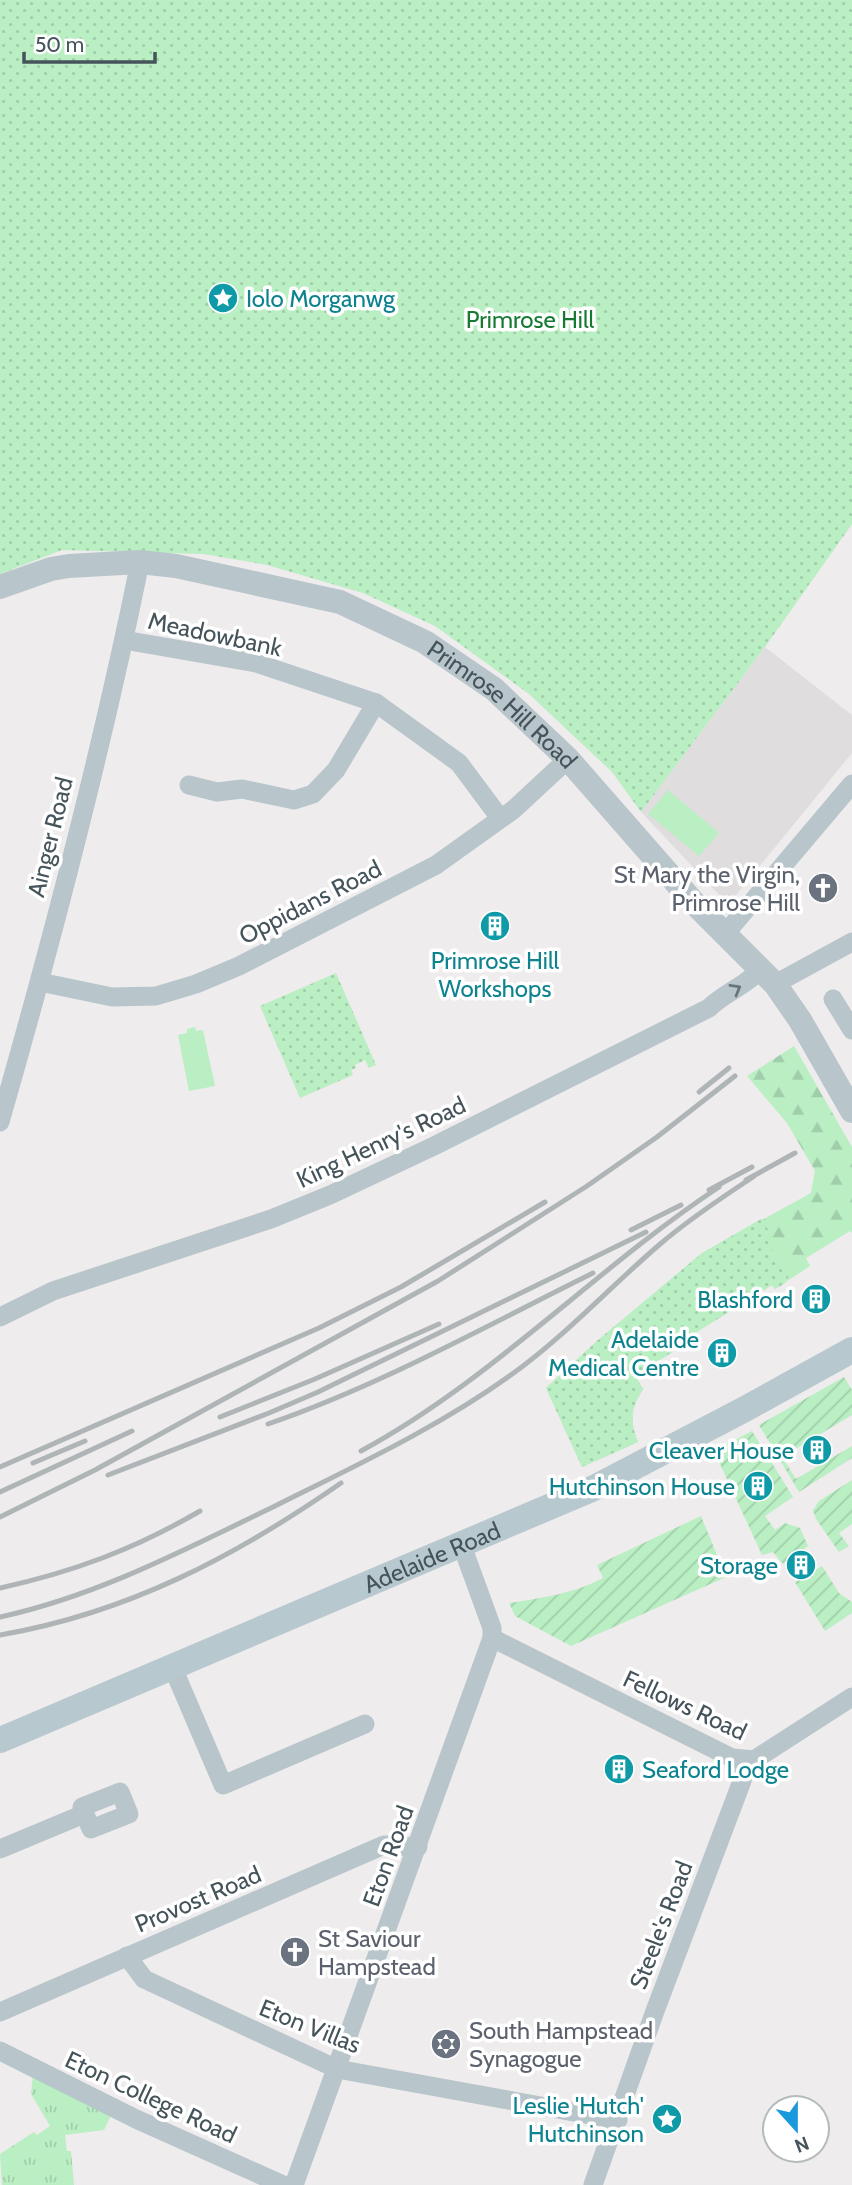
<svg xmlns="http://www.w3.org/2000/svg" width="852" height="2185" font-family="Cabin,sans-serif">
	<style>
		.education { fill: #e0dddf }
		.grass { fill: url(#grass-tufts) }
		.forest { fill: url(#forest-firs) }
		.park { fill: url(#park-dots) }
		.garden { fill: url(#garden-furrows) }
		.pitch { fill: #baeec3 }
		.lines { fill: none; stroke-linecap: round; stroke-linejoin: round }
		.minor { stroke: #b8c5ca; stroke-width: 19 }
		.tertiary { stroke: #b8c5ca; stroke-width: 24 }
		.secondary { stroke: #b8c8cf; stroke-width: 26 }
		.rail { stroke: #afb4b7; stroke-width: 5 }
		.oneway { stroke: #68767c }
		.labels { text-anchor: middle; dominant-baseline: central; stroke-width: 7; stroke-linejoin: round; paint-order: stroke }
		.culture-label { font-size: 24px; fill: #0d838f; stroke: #fff; text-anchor: end }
		.park-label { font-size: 24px; fill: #177a33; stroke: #fff }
		.street-label { font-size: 24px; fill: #45545a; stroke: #fff }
		.worship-label { font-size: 24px; fill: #5b616d; stroke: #fff; text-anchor: start }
	</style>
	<defs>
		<pattern id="grass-tufts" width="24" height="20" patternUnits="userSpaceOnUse" patternTransform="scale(1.75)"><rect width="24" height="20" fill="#baeec3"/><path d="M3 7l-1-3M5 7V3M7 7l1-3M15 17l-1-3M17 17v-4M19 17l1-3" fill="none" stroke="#a1ceaa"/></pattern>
		<pattern id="forest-firs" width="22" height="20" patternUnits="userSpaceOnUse" patternTransform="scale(1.75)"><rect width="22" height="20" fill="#baeec3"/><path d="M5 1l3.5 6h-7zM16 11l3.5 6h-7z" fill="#a1ceaa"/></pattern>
		<pattern id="park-dots" width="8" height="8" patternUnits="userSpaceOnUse" patternTransform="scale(1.75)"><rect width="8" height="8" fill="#baeec3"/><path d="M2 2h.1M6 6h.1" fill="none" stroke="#a1ceaa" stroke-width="1.8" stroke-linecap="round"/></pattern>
		<pattern id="garden-furrows" width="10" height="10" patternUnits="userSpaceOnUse" patternTransform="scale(1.75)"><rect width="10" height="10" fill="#baeec3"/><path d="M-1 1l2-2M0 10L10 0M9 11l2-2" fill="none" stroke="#a1ceaa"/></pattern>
	</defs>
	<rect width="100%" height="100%" fill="#efeced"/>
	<path class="education" d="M 765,647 L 852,715 L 852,753 L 732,900 L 726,902 L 641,812 Z"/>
	<path class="grass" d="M 33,2073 L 114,2109 L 104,2130 L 65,2135 L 67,2151 L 71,2151 L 74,2185 L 2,2185 L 0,2154 L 34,2132 L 37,2135 L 50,2126 L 31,2094 Z"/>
	<path class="forest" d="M 794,1046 L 852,1147 L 852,1233 L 850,1231 L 806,1258 L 810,1266 L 775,1289 L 772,1285 L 679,1343 L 680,1347 L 635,1376 L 643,1389 C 631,1408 629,1420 638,1442 L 582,1467 L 546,1388 L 597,1341 L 702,1253 L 811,1193 L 815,1171 L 787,1123 L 747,1076 Z"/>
	<g class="park">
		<path d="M 0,0 L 852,0 L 852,524 L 765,647 L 641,812 L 612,772 L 529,694 L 435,626 L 363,593 L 267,565 L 203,554 L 62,550 L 0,574 Z"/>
		<path d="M 336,973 L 376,1065 L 369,1068 L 365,1060 L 355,1065 L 356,1068 L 351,1070 L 353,1075 L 300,1098 L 260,1006 Z"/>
		<path d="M 761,1219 L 771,1234 L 772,1249 L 789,1276 L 784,1284 L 775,1289 L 772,1285 L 679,1343 L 680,1347 L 635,1376 L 643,1389 C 631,1408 629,1420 638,1442 L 582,1467 L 546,1388 L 597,1341 L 702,1253 Z"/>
	</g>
	<g class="garden">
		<path d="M 844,1377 L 852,1390 L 852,1415 L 782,1457 L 796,1479 L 852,1446 L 852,1458 L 799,1492 L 759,1425 Z"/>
		<path d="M 752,1431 L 793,1497 L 765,1516 L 775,1530 L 785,1523 L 800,1528 L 808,1546 L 783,1564 L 773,1552 L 762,1555 L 714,1451 Z"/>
		<path d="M 852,1480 L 852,1524 L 839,1533 L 849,1546 L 839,1552 L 816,1519 L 813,1510 L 819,1501 Z"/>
		<path d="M 701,1516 L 726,1577 L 571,1646 L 515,1616 L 509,1603 C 541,1598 573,1594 603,1578 L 597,1565 Z"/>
		<path d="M 822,1566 L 839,1593 L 852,1602 L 852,1613 L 825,1631 L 795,1582 Z"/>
	</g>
	<g class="pitch">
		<path d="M 668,790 L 719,833 L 699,856 L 648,814 Z"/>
		<path d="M 195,1027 L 196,1031 L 203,1030 L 215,1086 L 189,1091 L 178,1035 L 187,1033 L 187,1029 Z"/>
	</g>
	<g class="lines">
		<g class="minor">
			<path d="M 124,640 L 256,663 L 376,703 L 459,763 L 500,818"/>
			<path d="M 189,785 L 217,792 L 242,789 L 294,800 L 313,794 L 336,770 L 376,703"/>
			<path d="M 725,934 L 852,784"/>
			<path d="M 40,982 L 112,997 L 156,996 L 196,984 L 239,966 L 436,865 L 513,810 L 568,759"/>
			<path d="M 775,984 L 852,942"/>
			<path d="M 833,999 L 852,1030"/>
			<path d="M 0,1122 C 53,937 102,750 140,562"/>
			<path d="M 0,1317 L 53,1291 L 271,1219 L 330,1195 L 434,1146 L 709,1008 C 725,992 746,986 761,969"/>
			<path d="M 492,1638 L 732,1758 L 754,1760 L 852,1697"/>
			<path d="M 173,1668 L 223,1785 L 365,1724"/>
			<path d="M 120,1792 L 129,1814 L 91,1829 L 82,1807 Z"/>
			<path d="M 0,1849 L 84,1814"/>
			<path d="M 127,1956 L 144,1979 L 337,2069 L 618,2120"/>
			<path d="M 0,2012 L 384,1845 L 418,1847"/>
			<path d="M 0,2051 L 136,2119 L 283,2185"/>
			<path d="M 294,2185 L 492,1638 L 492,1628 L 461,1543"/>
			<path d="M 593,2185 L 655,2011 L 742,1781 L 746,1761"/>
		</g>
		<path class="tertiary" id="s1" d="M 0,587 L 51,569 L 69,566 L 140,562 L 176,566 L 340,602 L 425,642 L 494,689 L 568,759 L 694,903 L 775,984 L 800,1020 L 852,1111"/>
		<path class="secondary" id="s2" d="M 0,1740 L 594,1488 L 745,1409 L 852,1350"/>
		<g class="rail">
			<path d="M 699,1092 L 729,1068"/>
			<path d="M 746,1180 L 795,1153"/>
			<path d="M 709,1190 L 752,1167"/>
			<path d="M 631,1230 L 681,1205"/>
			<path d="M 220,1417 L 315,1379 L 439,1324"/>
			<path d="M 268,1424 C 381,1385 486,1326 593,1273"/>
			<path d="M 361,1451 C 492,1380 595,1269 719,1187"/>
			<path d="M 33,1463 L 85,1441"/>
			<path d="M 0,1467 L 319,1328 L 401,1287 L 545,1202"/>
			<path d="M 108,1475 L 269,1413 L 318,1392 L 646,1232"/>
			<path d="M 0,1492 L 132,1431"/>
			<path d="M 0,1517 L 95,1470 L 438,1281 L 587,1186 L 657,1137 L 735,1076"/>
			<path d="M 0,1588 C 73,1572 135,1549 200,1511"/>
			<path d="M 0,1617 C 97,1596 186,1549 275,1506 C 357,1465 441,1426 515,1372 C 567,1334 610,1287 659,1245 C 688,1220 721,1198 753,1177"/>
			<path d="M 0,1635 C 128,1613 236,1556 341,1483"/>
		</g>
	</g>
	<defs><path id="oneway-chevron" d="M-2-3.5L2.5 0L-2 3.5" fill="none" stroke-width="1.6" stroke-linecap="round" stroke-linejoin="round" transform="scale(1.75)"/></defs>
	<use class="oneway" href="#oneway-chevron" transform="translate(736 989) rotate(-30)"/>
	<defs>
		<g id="sight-disc" transform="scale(1.575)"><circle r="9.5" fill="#0f9aa8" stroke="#fff"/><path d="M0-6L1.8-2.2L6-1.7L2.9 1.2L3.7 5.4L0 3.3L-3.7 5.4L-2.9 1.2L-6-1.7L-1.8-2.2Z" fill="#fff"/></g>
		<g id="church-disc" transform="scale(1.575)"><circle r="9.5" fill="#6b7280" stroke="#fff"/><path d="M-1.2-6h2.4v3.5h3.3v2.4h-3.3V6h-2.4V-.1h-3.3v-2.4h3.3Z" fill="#fff"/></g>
		<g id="building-disc" transform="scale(1.575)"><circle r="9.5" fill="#0f9aa8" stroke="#fff"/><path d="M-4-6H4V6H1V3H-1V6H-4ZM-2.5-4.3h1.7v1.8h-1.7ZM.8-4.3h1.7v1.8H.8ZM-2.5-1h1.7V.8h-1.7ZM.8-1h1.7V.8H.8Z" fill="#fff"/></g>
		<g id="synagogue-disc" transform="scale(1.575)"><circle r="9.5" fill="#6b7280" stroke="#fff"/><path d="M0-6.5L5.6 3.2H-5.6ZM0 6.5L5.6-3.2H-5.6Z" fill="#fff"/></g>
	</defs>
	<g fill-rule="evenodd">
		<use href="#sight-disc" x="223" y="298"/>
		<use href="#church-disc" x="823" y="888"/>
		<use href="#building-disc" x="495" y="926"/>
		<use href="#building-disc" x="816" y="1299"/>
		<use href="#building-disc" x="722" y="1353"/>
		<use href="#building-disc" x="817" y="1450"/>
		<use href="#building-disc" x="758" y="1486"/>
		<use href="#building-disc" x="801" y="1565"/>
		<use href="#building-disc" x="619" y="1769"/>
		<use href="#church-disc" x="295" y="1952"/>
		<use href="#synagogue-disc" x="446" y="2044"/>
		<use href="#sight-disc" x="667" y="2119"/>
	</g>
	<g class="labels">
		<g class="culture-label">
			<text x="246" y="298" text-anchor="start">Iolo Morganwg</text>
			<text x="495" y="960" text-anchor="middle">Primrose Hill<tspan x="495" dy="28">Workshops</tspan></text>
			<text x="793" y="1299">Blashford</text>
			<text x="699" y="1339">Adelaide<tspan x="699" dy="28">Medical Centre</tspan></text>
			<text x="794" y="1450">Cleaver House</text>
			<text x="735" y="1486">Hutchinson House</text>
			<text x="778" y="1565">Storage</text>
			<text x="642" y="1769" text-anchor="start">Seaford Lodge</text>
			<text x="644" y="2105">Leslie 'Hutch'<tspan x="644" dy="28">Hutchinson</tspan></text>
		</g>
		<g class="park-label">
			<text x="530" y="319">Primrose Hill</text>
		</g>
		<g class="street-label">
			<text transform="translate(215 634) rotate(12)">Meadowbank</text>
			<text stroke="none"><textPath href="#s1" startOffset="541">Primrose Hill Road</textPath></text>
			<text transform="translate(50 837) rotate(-76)">Ainger Road</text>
			<text transform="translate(310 902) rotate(-27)">Oppidans Road</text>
			<text transform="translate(381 1142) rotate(-25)">King Henry's Road</text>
			<text stroke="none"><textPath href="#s2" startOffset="469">Adelaide Road</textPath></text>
			<text transform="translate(685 1705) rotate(25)">Fellows Road</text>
			<text transform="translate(388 1856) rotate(-70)">Eton Road</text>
			<text transform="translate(198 1899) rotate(-23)">Provost Road</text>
			<text transform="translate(661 1925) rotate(-69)">Steele's Road</text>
			<text transform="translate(310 2026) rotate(22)">Eton Villas</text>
			<text transform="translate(151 2097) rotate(25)">Eton College Road</text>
		</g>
		<g class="worship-label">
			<text x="800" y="874" text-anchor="end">St Mary the Virgin,<tspan x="800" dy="28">Primrose Hill</tspan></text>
			<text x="318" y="1938">St Saviour<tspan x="318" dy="28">Hampstead</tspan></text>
			<text x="469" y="2030">South Hampstead<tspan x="469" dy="28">Synagogue</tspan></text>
		</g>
	</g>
	<g transform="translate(796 2129) rotate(159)"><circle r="33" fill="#ffffff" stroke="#b5bbbd" stroke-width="2"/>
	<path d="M0-5L12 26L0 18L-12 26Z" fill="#1a99dc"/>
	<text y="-10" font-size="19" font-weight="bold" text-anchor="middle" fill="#45545a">N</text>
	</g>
	<path d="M24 52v10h131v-10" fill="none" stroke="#45545a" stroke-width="3.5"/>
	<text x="35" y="52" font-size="21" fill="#45545a" stroke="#ffffff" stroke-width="5" paint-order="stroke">50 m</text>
</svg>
